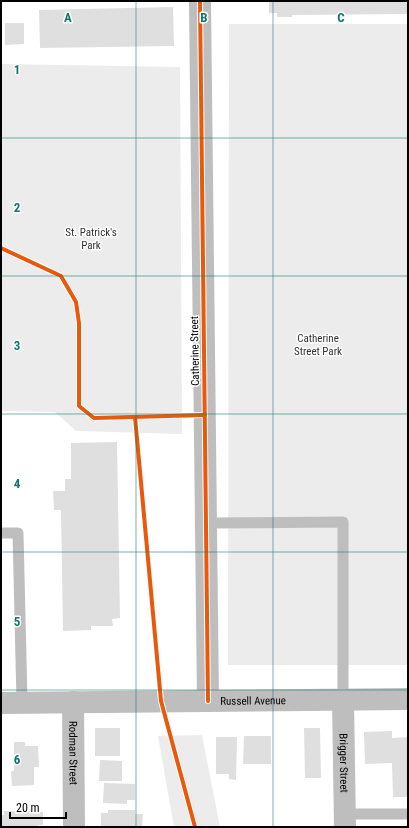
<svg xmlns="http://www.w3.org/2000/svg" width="409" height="828" font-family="'Roboto Condensed',sans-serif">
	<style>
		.green { fill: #ececec }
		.building { fill: #dfdfdf }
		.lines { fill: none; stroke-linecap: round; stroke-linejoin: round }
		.service { stroke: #bebebe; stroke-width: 11 }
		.minor { stroke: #bebebe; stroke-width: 22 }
		.tertiary { stroke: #bebebe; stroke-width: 22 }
		.cycleway-casing { stroke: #fff; stroke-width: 6 }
		.cycleway { stroke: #e8590c; stroke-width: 4 }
		.grid { fill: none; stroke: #0f766e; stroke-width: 1; stroke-opacity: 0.55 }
		.labels { text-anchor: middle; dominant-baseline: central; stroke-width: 3; stroke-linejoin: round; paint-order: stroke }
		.park-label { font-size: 11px; fill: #333; stroke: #fff }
		.street-label { font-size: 11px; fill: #000; stroke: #fff }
		.grid-label { font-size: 13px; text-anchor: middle; font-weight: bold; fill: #0f766e; stroke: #fff; stroke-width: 3; stroke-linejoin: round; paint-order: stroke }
	</style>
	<rect width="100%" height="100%" fill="#fff"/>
	<g class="green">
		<path d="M 229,24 L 408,24 L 408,665 L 228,665 Z"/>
		<path d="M 1,64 L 180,67 L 182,434 L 76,431 L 55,412 L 1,411 Z"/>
		<path d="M 202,735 L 220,827 L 174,827 L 158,736 Z"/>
	</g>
	<g class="building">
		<path d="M 269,1 L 408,1 L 408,14 L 292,15 L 292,17 L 277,17 L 277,13 L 269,13 Z"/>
		<path d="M 173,7 L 174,46 L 40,48 L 39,10 Z"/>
		<path d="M 5,23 L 24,23 L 24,44 L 5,45 Z"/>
		<path d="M 117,442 L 120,618 L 112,619 L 113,626 L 91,626 L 91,630 L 63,631 L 61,510 L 54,510 L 53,491 L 65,491 L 65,479 L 71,479 L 71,443 Z"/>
		<rect x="95" y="728" width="25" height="28"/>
		<path d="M 304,728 L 320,728 L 321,778 L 305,778 Z"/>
		<path d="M 392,731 L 392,738 L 408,737 L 408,797 L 393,797 L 392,763 L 365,764 L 364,732 Z"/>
		<path d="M 244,736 L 271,736 L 271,764 L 243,764 Z"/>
		<path d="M 216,737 L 237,737 L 236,780 L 229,779 L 229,774 L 216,774 Z"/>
		<path d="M 14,742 L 25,742 L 25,746 L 38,746 L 39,767 L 34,767 L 34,785 L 12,786 L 11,771 L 14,771 Z"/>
		<path d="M 100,760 L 122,761 L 122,781 L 99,781 Z"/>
		<path d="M 104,783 L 135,784 L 135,800 L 127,800 L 127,804 L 103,803 Z"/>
		<path d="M 108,810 L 135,810 L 135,814 L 143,814 L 142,827 L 101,827 L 101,813 L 108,813 Z"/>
		<path d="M 4,811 L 43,812 L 43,825 L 38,825 L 38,827 L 1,827 L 1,815 L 4,815 Z"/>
	</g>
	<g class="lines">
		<g class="service">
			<path d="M 206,523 L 343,522 L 343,700"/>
			<path d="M 1,533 L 18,533 L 22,702"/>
			<path d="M 344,814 L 408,814"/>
		</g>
		<g class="minor">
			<path d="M 200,1 L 208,701"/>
			<path id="s1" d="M 343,700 L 345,827"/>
			<path id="s2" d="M 73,702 L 74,827"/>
		</g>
		<path class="tertiary" id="s3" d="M 1,703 L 408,699"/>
		<g class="cycleway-casing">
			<g id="cycleway">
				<path d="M 200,1 L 208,701"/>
				<path d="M 1,248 L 61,276 L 76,302 L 79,323 L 79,406 L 94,418 L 205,415"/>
				<path d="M 135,417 L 161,701 L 195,827"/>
			</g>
		</g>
		<use href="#cycleway" class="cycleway"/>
	</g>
	<path class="grid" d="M 136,1 L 136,827M 273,1 L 273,827M 1,138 L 408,138M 1,276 L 408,276M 1,414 L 408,414M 1,552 L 408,552M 1,690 L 408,690"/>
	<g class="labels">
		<g class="park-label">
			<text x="91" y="232">St. Patrick's<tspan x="91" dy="13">Park</tspan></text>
			<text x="318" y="338">Catherine<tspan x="318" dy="13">Street Park</tspan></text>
		</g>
		<g class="street-label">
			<text transform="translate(195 351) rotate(-91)">Catherine Street</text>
			<text stroke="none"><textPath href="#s3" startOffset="252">Russell Avenue</textPath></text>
			<text stroke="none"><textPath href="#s2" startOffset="51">Rodman Street</textPath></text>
			<text stroke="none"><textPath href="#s1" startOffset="63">Brigger Street</textPath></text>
		</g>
	</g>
	<g class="grid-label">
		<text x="68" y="22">A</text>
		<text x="204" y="22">B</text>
		<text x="341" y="22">C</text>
		<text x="17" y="74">1</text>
		<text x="17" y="212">2</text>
		<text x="17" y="350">3</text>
		<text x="17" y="488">4</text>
		<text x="17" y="626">5</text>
		<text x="17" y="764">6</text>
	</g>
	<rect width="409" height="828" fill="none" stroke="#000000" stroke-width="4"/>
	<path d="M10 812v6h56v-6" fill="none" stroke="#000000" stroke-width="2"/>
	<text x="16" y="812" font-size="12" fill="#000000" stroke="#ffffff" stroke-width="3" paint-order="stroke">20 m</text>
</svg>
